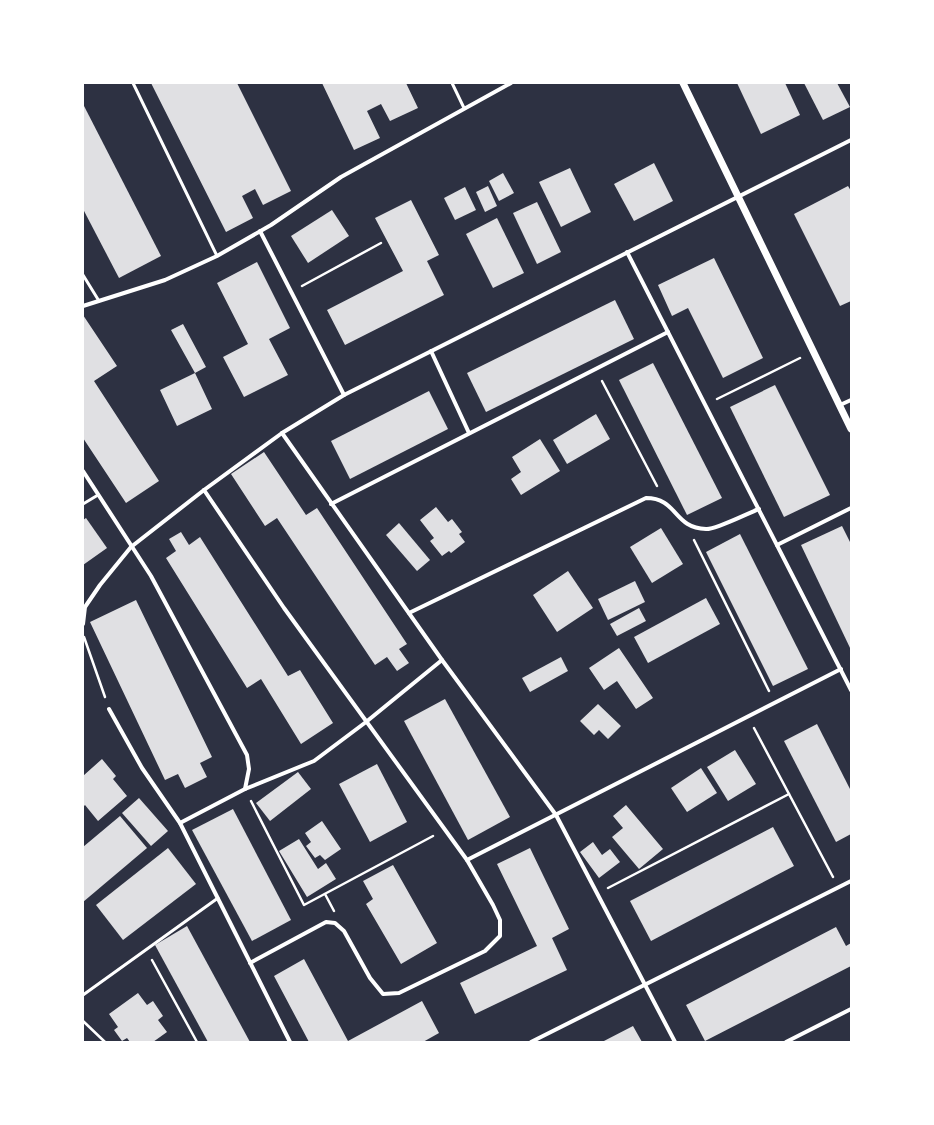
<svg xmlns="http://www.w3.org/2000/svg" width="934" height="1125" font-family="'Open Sans',sans-serif">
	<style>
		.building { fill: #e0e0e3 }
		.lines { fill: none; stroke-linecap: round; stroke-linejoin: round }
		.path { stroke: #fff; stroke-width: 2.5 }
		.service { stroke: #fff; stroke-width: 3 }
		.minor { stroke: #fff; stroke-width: 4 }
		.tertiary { stroke: #fff; stroke-width: 7 }
	</style>
	<rect width="100%" height="100%" fill="#2d3142"/>
	<g class="building">
		<path d="M 151,83 L 237,83 L 291,191 L 263,205 L 255,189 L 242,196 L 253,218 L 226,232 Z"/>
		<path d="M 322,83 L 406,83 L 418,108 L 390,121 L 381,104 L 367,111 L 380,138 L 354,150 Z"/>
		<path d="M 737,83 L 785,83 L 800,115 L 761,134 Z"/>
		<path d="M 804,83 L 837,83 L 850,107 L 823,120 Z"/>
		<path d="M 83,104 L 161,256 L 119,278 L 83,209 Z"/>
		<path d="M 654,163 L 673,201 L 634,221 L 614,184 Z"/>
		<path d="M 570,168 L 591,212 L 561,227 L 539,182 Z"/>
		<path d="M 503,173 L 514,193 L 499,201 L 489,181 Z"/>
		<path d="M 488,186 L 497,206 L 485,212 L 476,192 Z"/>
		<path d="M 848,186 L 851,191 L 851,301 L 840,306 L 794,214 Z"/>
		<path d="M 465,187 L 476,210 L 455,220 L 444,198 Z"/>
		<path d="M 411,200 L 439,255 L 427,261 L 444,295 L 345,345 L 327,310 L 403,271 L 375,218 Z"/>
		<path d="M 537,202 L 561,252 L 537,264 L 513,213 Z"/>
		<path d="M 332,210 L 349,236 L 308,263 L 291,236 Z"/>
		<path d="M 497,218 L 524,273 L 493,288 L 466,234 Z"/>
		<path d="M 714,258 L 763,358 L 723,378 L 688,308 L 672,316 L 658,285 Z"/>
		<path d="M 257,262 L 290,328 L 269,339 L 288,375 L 244,397 L 223,357 L 248,344 L 217,283 Z"/>
		<path d="M 615,300 L 634,339 L 486,412 L 467,373 Z"/>
		<path d="M 83,315 L 117,366 L 94,381 L 159,481 L 126,503 L 83,438 Z"/>
		<path d="M 183,324 L 206,367 L 195,373 L 212,409 L 177,426 L 160,390 L 195,373 L 171,330 Z"/>
		<path d="M 653,363 L 722,498 L 687,515 L 619,380 Z"/>
		<path d="M 775,385 L 830,495 L 784,517 L 730,407 Z"/>
		<path d="M 429,391 L 448,429 L 350,479 L 331,441 Z"/>
		<path d="M 596,414 L 610,439 L 567,464 L 553,440 Z"/>
		<path d="M 540,439 L 560,471 L 521,495 L 511,479 L 521,472 L 512,457 Z"/>
		<path d="M 264,452 L 306,515 L 317,508 L 407,644 L 399,649 L 409,663 L 397,671 L 387,657 L 375,665 L 277,518 L 265,526 L 231,474 Z"/>
		<path d="M 436,507 L 448,522 L 452,519 L 462,532 L 459,534 L 465,542 L 451,553 L 449,551 L 442,556 L 430,541 L 434,538 L 420,520 Z"/>
		<path d="M 86,518 L 107,548 L 83,565 L 83,520 Z"/>
		<path d="M 399,523 L 430,560 L 417,571 L 386,535 Z"/>
		<path d="M 842,526 L 851,544 L 851,650 L 801,545 Z"/>
		<path d="M 661,528 L 683,564 L 652,583 L 630,547 Z"/>
		<path d="M 181,532 L 189,545 L 200,537 L 288,676 L 300,670 L 333,723 L 301,744 L 261,679 L 247,688 L 166,558 L 176,551 L 169,539 Z"/>
		<path d="M 740,534 L 808,669 L 773,686 L 706,552 Z"/>
		<path d="M 568,571 L 593,608 L 557,632 L 533,595 Z"/>
		<path d="M 635,581 L 645,602 L 608,620 L 598,599 Z"/>
		<path d="M 706,598 L 720,624 L 648,663 L 634,637 Z"/>
		<path d="M 136,600 L 212,757 L 200,763 L 207,777 L 185,788 L 178,774 L 165,780 L 90,622 Z"/>
		<path d="M 639,608 L 646,621 L 617,636 L 610,624 Z"/>
		<path d="M 619,648 L 653,698 L 636,709 L 617,681 L 604,690 L 589,668 Z"/>
		<path d="M 561,657 L 568,671 L 530,692 L 522,678 Z"/>
		<path d="M 445,699 L 510,817 L 468,840 L 404,721 Z"/>
		<path d="M 598,704 L 621,726 L 608,739 L 599,730 L 594,735 L 580,721 Z"/>
		<path d="M 817,724 L 851,791 L 851,834 L 836,842 L 784,741 Z"/>
		<path d="M 735,750 L 756,784 L 728,801 L 707,767 Z"/>
		<path d="M 102,759 L 116,776 L 113,779 L 127,796 L 98,821 L 85,805 L 83,807 L 83,776 Z"/>
		<path d="M 377,764 L 407,822 L 370,842 L 339,784 Z"/>
		<path d="M 701,768 L 717,793 L 687,812 L 671,788 Z"/>
		<path d="M 298,772 L 311,789 L 270,821 L 256,803 Z"/>
		<path d="M 139,798 L 168,831 L 151,846 L 122,813 Z"/>
		<path d="M 626,805 L 663,849 L 639,869 L 612,837 L 623,828 L 613,816 Z"/>
		<path d="M 233,809 L 291,920 L 252,941 L 192,830 Z"/>
		<path d="M 120,816 L 147,848 L 83,902 L 83,847 Z"/>
		<path d="M 322,821 L 341,849 L 325,860 L 320,855 L 315,858 L 306,846 L 311,842 L 305,833 Z"/>
		<path d="M 773,827 L 794,866 L 651,941 L 630,901 Z"/>
		<path d="M 299,839 L 318,869 L 326,863 L 336,879 L 307,897 L 279,851 Z"/>
		<path d="M 593,842 L 602,855 L 610,849 L 620,862 L 599,878 L 580,852 Z"/>
		<path d="M 168,848 L 196,884 L 123,940 L 96,905 Z"/>
		<path d="M 530,848 L 569,929 L 552,938 L 567,970 L 475,1014 L 460,983 L 537,946 L 497,864 Z"/>
		<path d="M 393,865 L 437,943 L 401,964 L 366,904 L 373,899 L 363,881 Z"/>
		<path d="M 187,926 L 250,1042 L 208,1042 L 155,945 Z"/>
		<path d="M 836,927 L 846,946 L 851,943 L 851,966 L 705,1041 L 686,1005 Z"/>
		<path d="M 304,959 L 348,1041 L 422,1001 L 439,1033 L 423,1042 L 309,1042 L 274,976 Z"/>
		<path d="M 138,993 L 147,1005 L 153,1001 L 163,1016 L 158,1020 L 167,1032 L 153,1042 L 130,1042 L 127,1038 L 122,1041 L 114,1030 L 118,1027 L 109,1014 Z"/>
		<path d="M 633,1026 L 642,1042 L 602,1042 Z"/>
	</g>
	<g class="lines">
		<g class="path">
			<path d="M 302,286 L 381,243"/>
			<path d="M 602,381 L 657,486"/>
			<path d="M 717,399 L 800,358"/>
			<path d="M 694,540 L 769,691"/>
			<path d="M 84,637 L 105,697"/>
			<path d="M 754,728 L 833,877"/>
			<path d="M 251,801 L 304,905 L 433,836"/>
			<path d="M 608,888 L 789,794"/>
			<path d="M 325,894 L 334,911"/>
			<path d="M 152,960 L 197,1042"/>
			<path d="M 83,1021 L 105,1042"/>
		</g>
		<g class="service">
			<path d="M 133,83 L 217,256"/>
			<path d="M 452,83 L 464,108"/>
			<path d="M 83,275 L 99,301"/>
			<path d="M 83,504 L 98,495"/>
			<path d="M 83,995 L 218,898"/>
		</g>
		<g class="minor">
			<path d="M 260,231 L 344,395"/>
			<path d="M 627,252 L 851,690"/>
			<path d="M 83,306 L 165,280 L 217,256 L 271,225 L 341,177 L 511,83"/>
			<path d="M 431,351 L 469,433"/>
			<path d="M 840,405 L 851,400"/>
			<path d="M 282,433 L 442,660 L 556,815 L 675,1042"/>
			<path d="M 83,471 L 151,576 L 247,755 L 249,769 L 245,789"/>
			<path d="M 204,490 L 284,608 L 467,860 L 841,669"/>
			<path d="M 331,504 L 668,332"/>
			<path d="M 777,545 L 851,508"/>
			<path d="M 409,613 L 646,498 C 678,498 673,528 706,529 C 715,530 748,513 759,509"/>
			<path d="M 83,624 L 85,607 L 100,585 L 131,547 L 204,490 L 282,433 L 344,395 L 851,140"/>
			<path d="M 109,709 L 142,768 L 180,823 L 290,1042"/>
			<path d="M 180,823 L 245,789 L 314,761 L 366,722 L 442,660"/>
			<path d="M 250,963 L 326,922 L 335,923 L 344,931 L 370,978 L 383,994 L 399,993 L 485,951 L 500,936 L 500,920 L 493,905 L 467,860"/>
			<path d="M 531,1042 L 851,881"/>
			<path d="M 786,1042 L 851,1009"/>
		</g>
		<path class="tertiary" d="M 683,83 L 851,429"/>
	</g>
	<rect width="934" height="1125" fill="none" stroke="#ffffff" stroke-width="168"/>
</svg>
